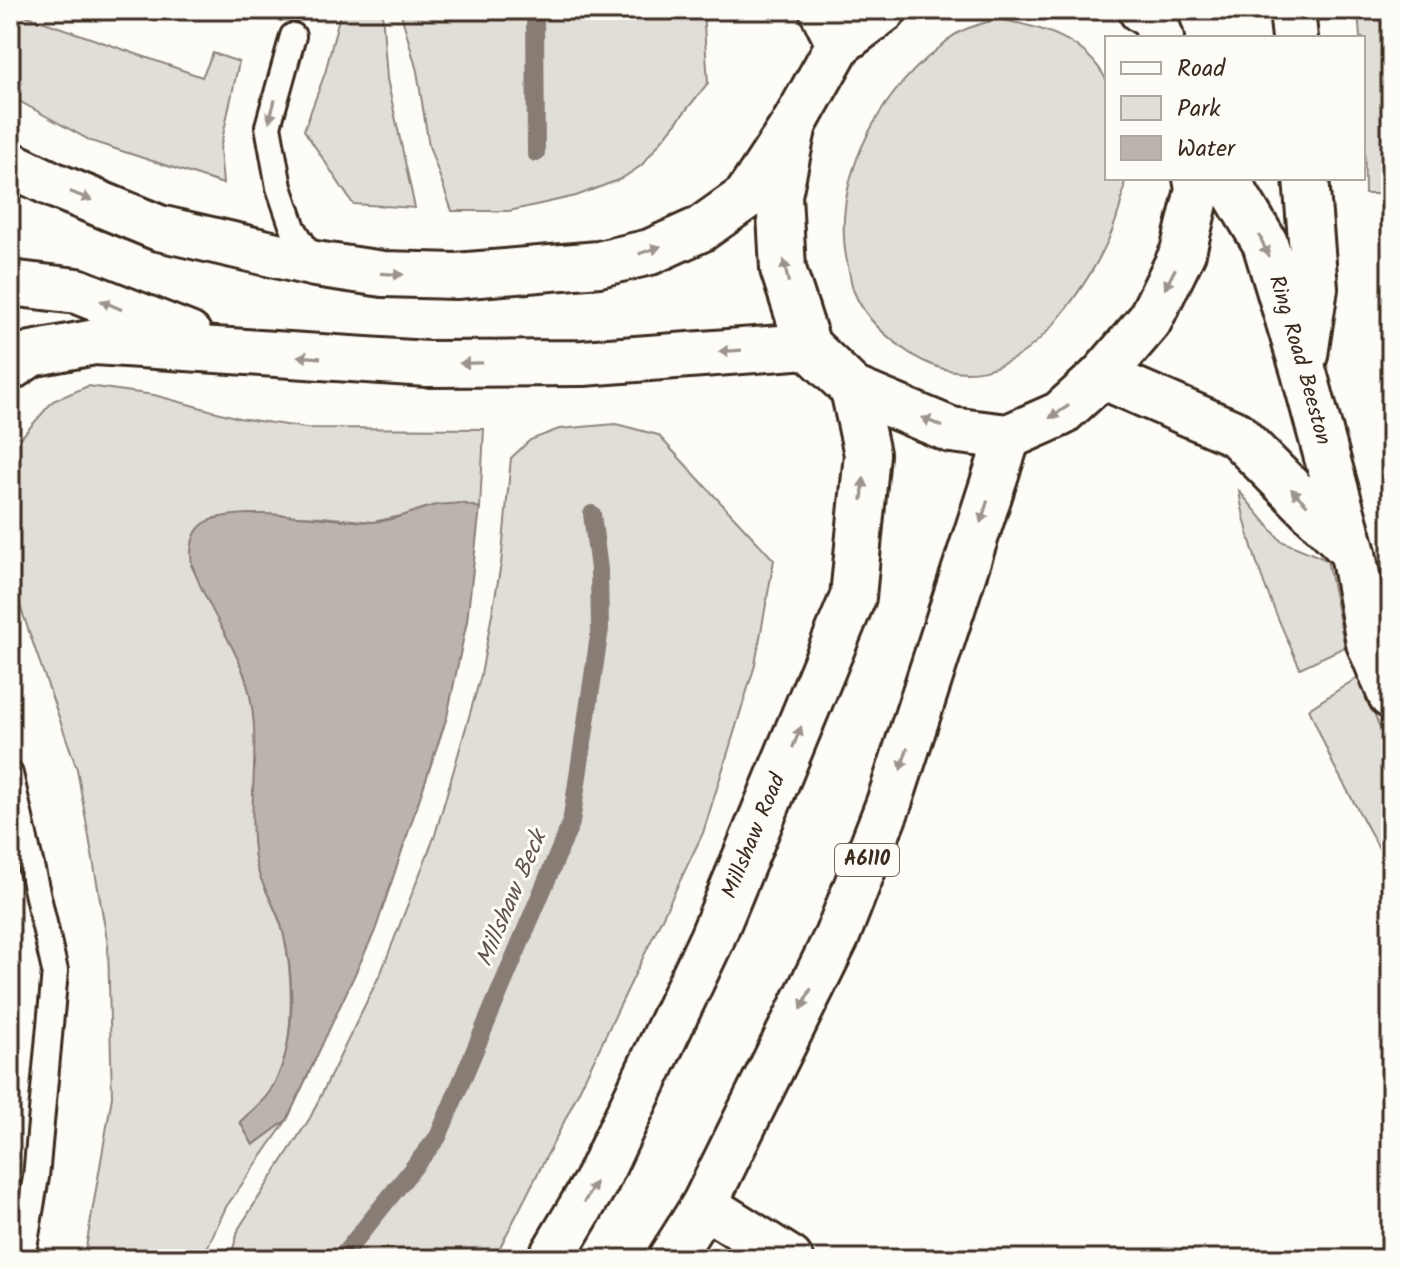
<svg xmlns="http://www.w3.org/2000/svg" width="1401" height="1269" font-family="Kalam,sans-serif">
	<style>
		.green { fill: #e1ded7; stroke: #8e847a; stroke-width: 2 }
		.water { fill: #bbb4ad; stroke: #887d74; stroke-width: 2 }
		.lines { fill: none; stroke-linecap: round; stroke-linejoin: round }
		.stream { stroke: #887d74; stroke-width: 18 }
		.lane-casing { stroke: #3b2a1e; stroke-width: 30 }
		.street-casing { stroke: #3b2a1e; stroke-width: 50 }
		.primary-casing { stroke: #3b2a1e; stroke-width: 50 }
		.highway-casing { stroke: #3b2a1e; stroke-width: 50 }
		.lane { stroke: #fdfcf7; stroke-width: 24 }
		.street { stroke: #fdfcf7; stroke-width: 44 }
		.primary { stroke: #fdfcf7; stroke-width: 44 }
		.highway { stroke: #fdfcf7; stroke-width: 44 }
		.oneway { fill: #9c938a }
		.labels { text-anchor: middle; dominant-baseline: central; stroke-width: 6; stroke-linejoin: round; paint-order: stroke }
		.shield { fill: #fdfcf7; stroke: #75695f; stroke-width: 2 }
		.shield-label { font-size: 20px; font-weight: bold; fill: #3b2a1e }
		.street-label { font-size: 22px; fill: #3b2a1e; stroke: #fdfcf7 }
		.water-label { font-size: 24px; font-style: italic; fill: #615349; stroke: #fdfcf7 }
	</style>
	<rect width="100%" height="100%" fill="#fdfcf7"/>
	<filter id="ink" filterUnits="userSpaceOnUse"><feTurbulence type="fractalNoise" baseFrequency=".0125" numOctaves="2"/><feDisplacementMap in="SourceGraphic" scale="16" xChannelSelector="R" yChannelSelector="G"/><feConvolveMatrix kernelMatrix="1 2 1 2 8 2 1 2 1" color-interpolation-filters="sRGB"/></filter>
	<g filter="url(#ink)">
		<g class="green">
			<path d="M 10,10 L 202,77 L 213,53 L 239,62 L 220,149 L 223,184 L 91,141 L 10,96 Z"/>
			<path d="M 341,10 L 382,10 L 387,79 L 415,208 L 353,204 L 304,130 L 325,73 Z"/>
			<path d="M 400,10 L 703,10 L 708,83 L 642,165 L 621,179 L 576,196 L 509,211 L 452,211 L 429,146 L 417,71 Z"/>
			<path d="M 1358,10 L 1391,10 L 1391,194 L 1365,194 L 1363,38 L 1360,38 Z"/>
			<path d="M 998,19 C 1041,27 1085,38 1107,81 L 1107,178 L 1125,178 C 1121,230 1090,279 1059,318 C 1013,375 957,392 897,344 C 880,331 864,315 855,294 C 851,287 851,278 849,271 C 828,187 874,99 939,48 C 945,43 951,36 958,33 C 970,26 985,23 998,19 Z"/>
			<path d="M 88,386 L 154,395 L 239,418 L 306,428 L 484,429 L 480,508 L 461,503 L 373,522 L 322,517 L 251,514 L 214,518 L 191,565 C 215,614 251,667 255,723 C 258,767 249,813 255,857 C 259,883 276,905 283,931 C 294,974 297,1060 267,1096 C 259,1105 249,1113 240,1122 L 253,1145 L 287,1120 L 226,1207 L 202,1259 L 84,1259 L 112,1097 L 108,945 L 77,769 L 10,577 L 10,470 L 19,440 L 53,401 Z"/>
			<path d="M 616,424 L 658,435 L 774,560 L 755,665 L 703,833 L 562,1126 L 494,1259 L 230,1259 L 239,1228 L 310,1118 L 382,970 L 435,835 L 481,675 L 501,564 L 511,458 L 530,440 L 559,429 Z"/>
			<path d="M 1239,491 L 1281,541 L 1327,560 L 1345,647 L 1300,668 C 1274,611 1249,554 1239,491 Z"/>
			<path d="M 1360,676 L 1391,757 L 1391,852 L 1383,856 L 1333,764 L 1309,709 Z"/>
		</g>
		<path class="water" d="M 461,503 L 480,508 L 467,621 L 447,717 L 375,931 L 287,1120 L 253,1145 L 240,1122 C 250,1112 263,1103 270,1091 C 297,1048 295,980 283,932 C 278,908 261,887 256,864 C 244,798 268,731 241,666 C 227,633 204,601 193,567 C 189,556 191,536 200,527 C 223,501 337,522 372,522 C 395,522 415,509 437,505 C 445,504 453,504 461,503 Z"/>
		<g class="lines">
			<g class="stream">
				<path d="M 535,10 L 536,153"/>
				<path d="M 340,1259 L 438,1137 L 571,823 L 600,629 L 599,570 L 592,514"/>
			</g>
			<g class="lane-casing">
				<g id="lane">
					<path d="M 293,36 L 268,126 L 279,187 L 293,228 L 315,264"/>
					<path d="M 10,774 L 55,971 L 36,1177 L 22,1259"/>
				</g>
			</g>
			<g class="street-casing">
				<g id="street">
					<path d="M 822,10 L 839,44"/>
					<path d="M 10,164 L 54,185 L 159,228 L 315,264 L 383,274 L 456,276 L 599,264 L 650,252 L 701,229 L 746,197 L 794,124"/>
					<path d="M 10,283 L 77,291 L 189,335"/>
					<path d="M 10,368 L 31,354 L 95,342 L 427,364 L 583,363 L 808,346"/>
					<path d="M 704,1205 L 790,1259"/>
				</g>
			</g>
			<g class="primary-casing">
				<g id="primary">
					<path d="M 1292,10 L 1295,38"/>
					<path id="s1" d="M 1226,178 L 1265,243 L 1303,369 L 1353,553 L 1369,643 L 1391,696"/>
					<path d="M 1305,355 L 1315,288 L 1306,178"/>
					<path d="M 1102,376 L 1236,434 L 1352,551"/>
				</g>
			</g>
			<g class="highway-casing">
				<g id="highway">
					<path d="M 884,10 L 839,44 L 794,124 L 779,195 L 783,269 L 808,346 L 853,389 L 951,430 L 1008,437 L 1060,414 L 1102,376 L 1149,321 L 1183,252 L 1198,190 L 1196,178"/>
					<path d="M 1141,10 L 1154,18 L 1161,38"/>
					<path id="s2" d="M 550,1259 L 596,1182 L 712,938 L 853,597 L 867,454 L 853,389"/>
					<path d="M 670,1259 L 704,1205 L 837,936 L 889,803 L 1008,437"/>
				</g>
			</g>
			<use href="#lane" class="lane"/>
			<use href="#street" class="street"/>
			<use href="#primary" class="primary"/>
			<use href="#highway" class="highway"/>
		</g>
		<defs><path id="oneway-solid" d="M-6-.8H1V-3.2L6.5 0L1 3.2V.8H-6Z" transform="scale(2)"/></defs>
		<g class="oneway">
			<use href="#oneway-solid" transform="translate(272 111) rotate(105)"/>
			<use href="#oneway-solid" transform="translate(81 196) rotate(22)"/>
			<use href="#oneway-solid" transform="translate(1264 246) rotate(67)"/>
			<use href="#oneway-solid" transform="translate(650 250) rotate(-19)"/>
			<use href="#oneway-solid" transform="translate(786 271) rotate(-102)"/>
			<use href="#oneway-solid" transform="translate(392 274) rotate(3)"/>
			<use href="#oneway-solid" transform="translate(1170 279) rotate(117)"/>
			<use href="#oneway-solid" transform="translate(111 305) rotate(-157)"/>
			<use href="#oneway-solid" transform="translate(730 351) rotate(176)"/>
			<use href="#oneway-solid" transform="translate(309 357) rotate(-176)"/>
			<use href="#oneway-solid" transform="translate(471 363) rotate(179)"/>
			<use href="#oneway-solid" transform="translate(1059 412) rotate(147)"/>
			<use href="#oneway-solid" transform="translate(932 422) rotate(-157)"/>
			<use href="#oneway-solid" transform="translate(863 489) rotate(-85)"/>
			<use href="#oneway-solid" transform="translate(1299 497) rotate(-135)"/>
			<use href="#oneway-solid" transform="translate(984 512) rotate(108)"/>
			<use href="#oneway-solid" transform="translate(797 737) rotate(-68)"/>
			<use href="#oneway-solid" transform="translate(904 759) rotate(108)"/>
			<use href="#oneway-solid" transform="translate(806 999) rotate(116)"/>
			<use href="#oneway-solid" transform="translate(590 1192) rotate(-60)"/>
		</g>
	</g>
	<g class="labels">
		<rect class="shield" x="835" y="844" width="64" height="32" rx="6"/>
		<g class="shield-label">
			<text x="867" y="860">A6110</text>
		</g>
		<g class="street-label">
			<text stroke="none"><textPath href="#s1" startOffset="198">Ring Road Beeston</textPath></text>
			<text stroke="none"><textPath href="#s2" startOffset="470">Millshaw Road</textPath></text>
		</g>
		<g class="water-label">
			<text transform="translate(512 899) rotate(-67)">Millshaw Beck</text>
		</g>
	</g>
	<rect width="1401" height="1269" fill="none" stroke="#fdfcf7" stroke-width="40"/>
	<rect x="20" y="20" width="1361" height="1229" fill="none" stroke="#3b2a1e" stroke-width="3" filter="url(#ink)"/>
	<rect x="1105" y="36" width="260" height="144" fill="#fdfcf7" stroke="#afa8a0" stroke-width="2"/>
	<rect x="1121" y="62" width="40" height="12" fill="#fdfcf7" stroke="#afa8a0" stroke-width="2"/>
	<text x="1177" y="76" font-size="24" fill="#3b2a1e">Road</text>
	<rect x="1121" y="96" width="40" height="24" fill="#e1ded7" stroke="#afa8a0" stroke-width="2"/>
	<text x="1177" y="116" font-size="24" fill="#3b2a1e">Park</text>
	<rect x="1121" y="136" width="40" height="24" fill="#bbb4ad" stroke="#afa8a0" stroke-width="2"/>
	<text x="1177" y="156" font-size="24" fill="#3b2a1e">Water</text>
</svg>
